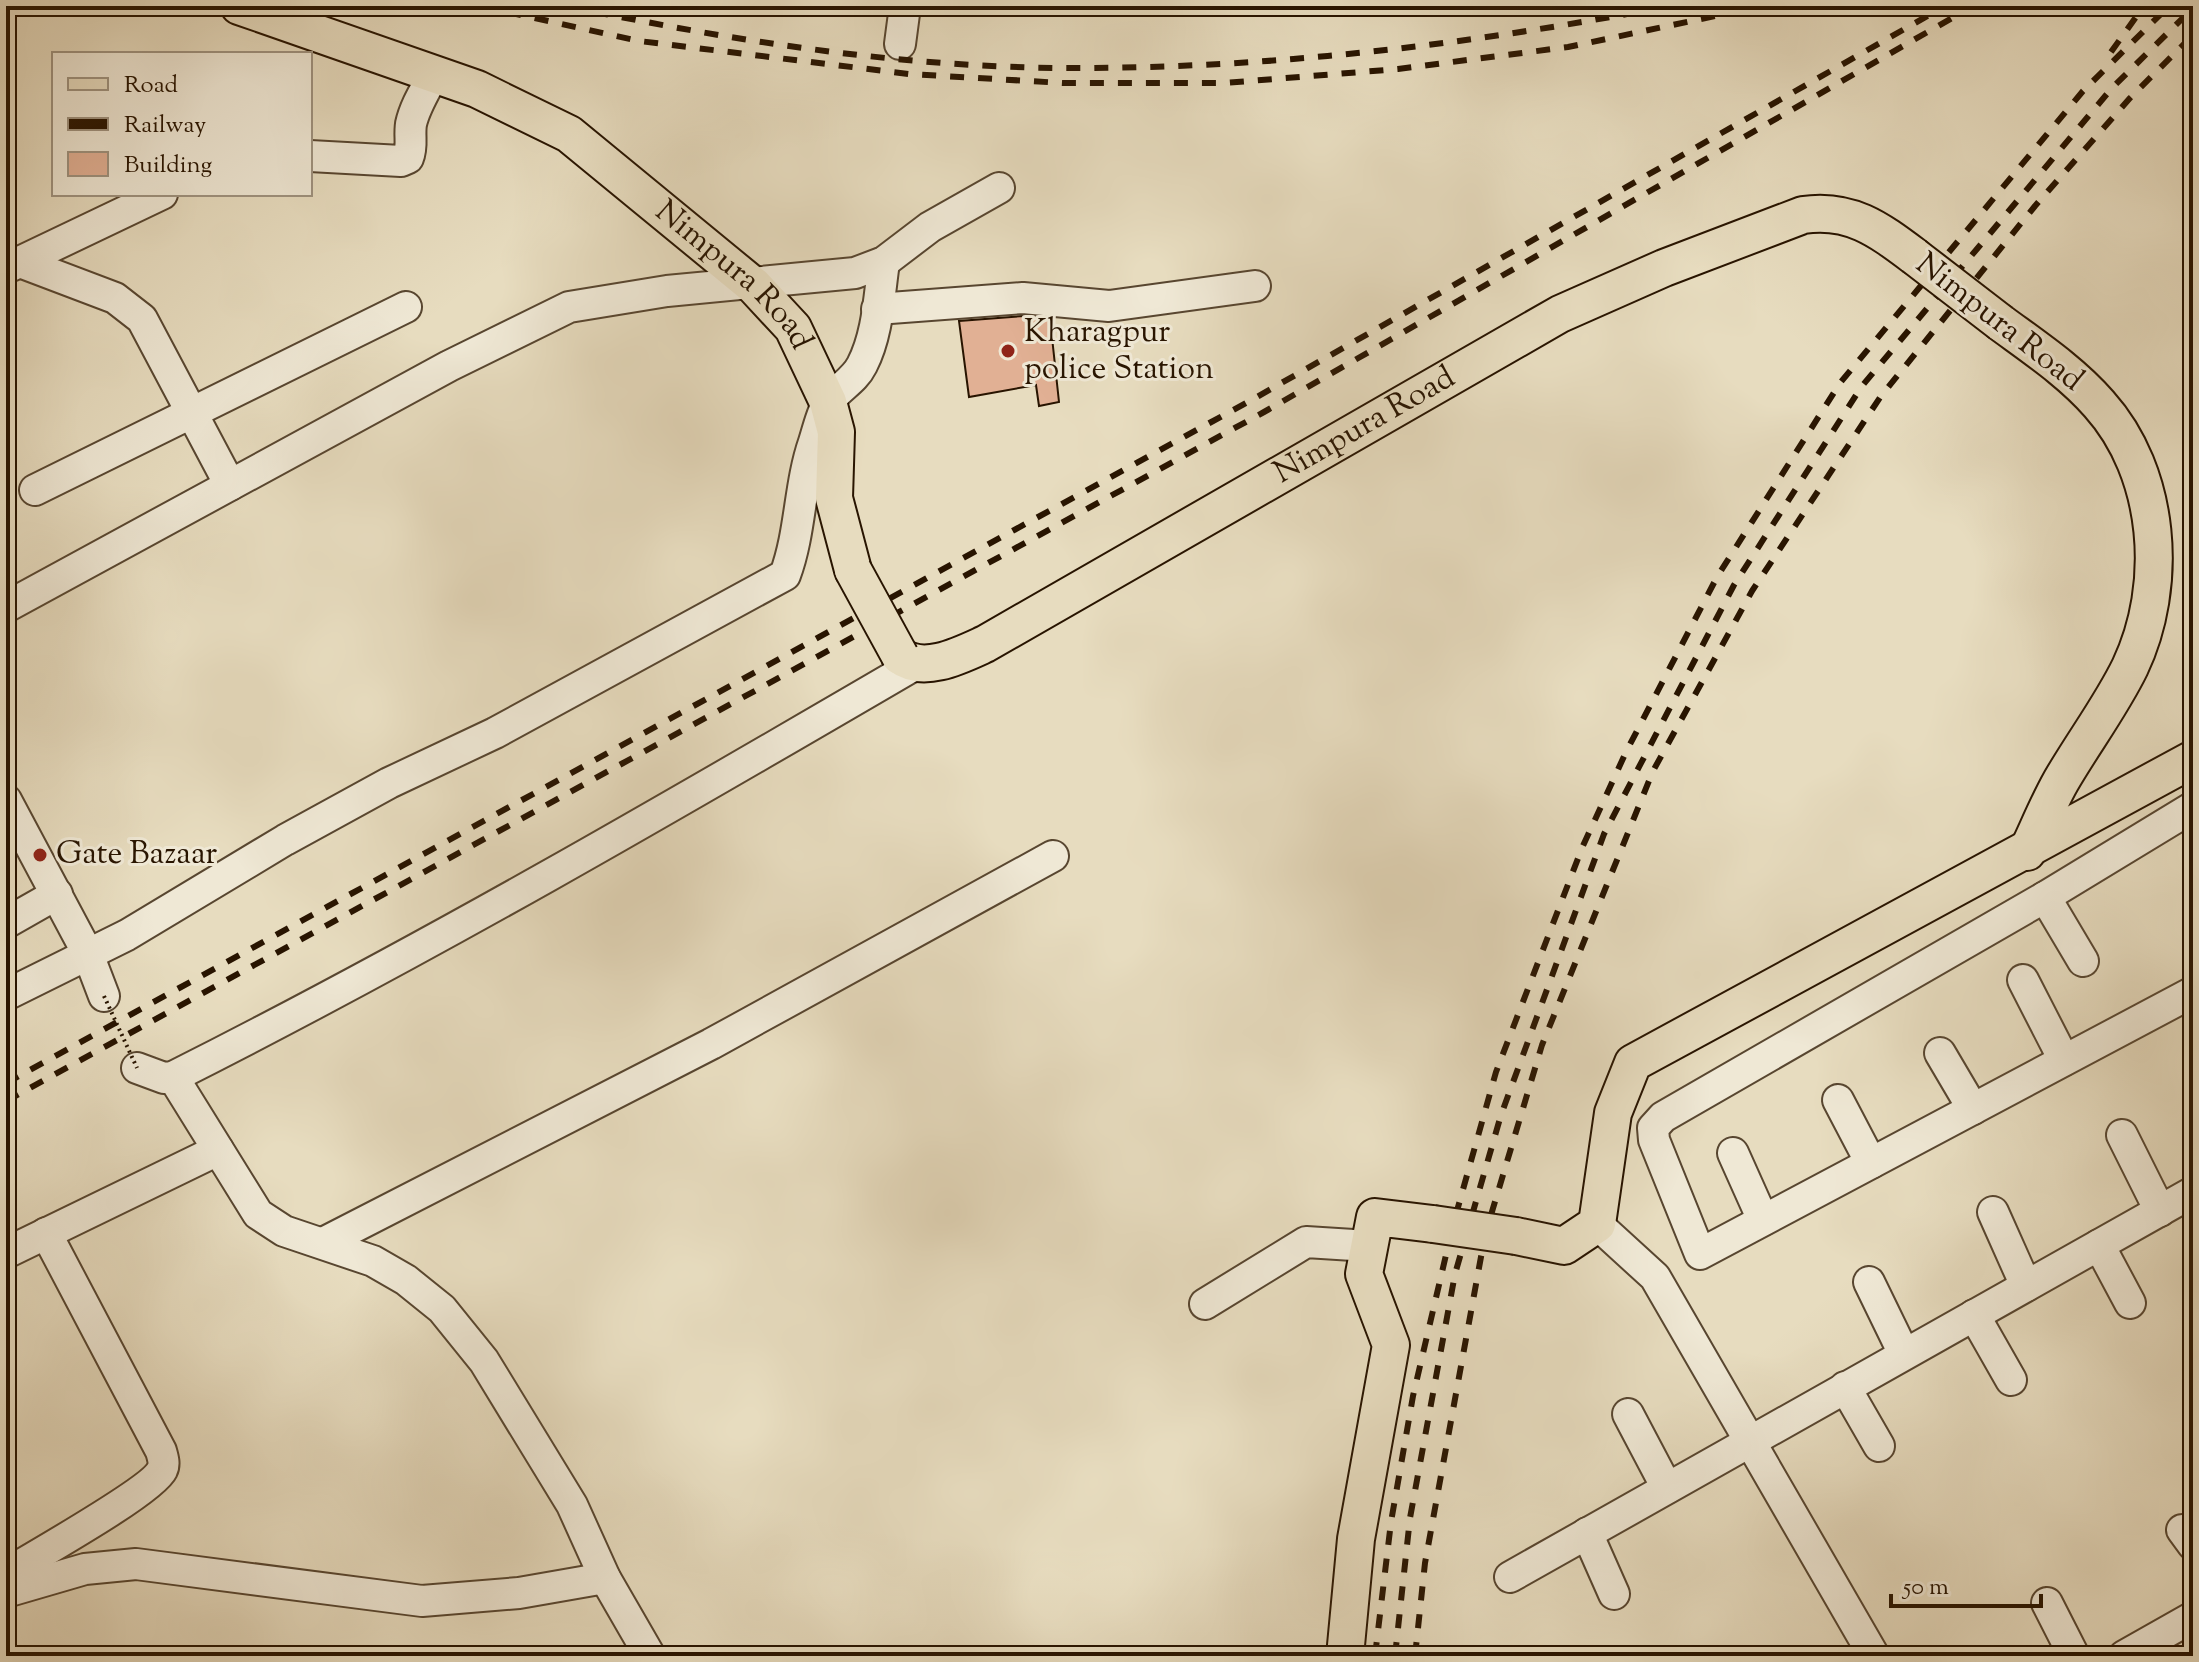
<svg xmlns="http://www.w3.org/2000/svg" width="2199" height="1662" font-family="'Sorts Mill Goudy',serif">
	<style>
		.building { fill: #e1b094; stroke: #281400; stroke-width: 2 }
		.lines { fill: none; stroke-linecap: round; stroke-linejoin: round }
		.minor-casing { stroke: #584630; stroke-width: 34 }
		.major-casing { stroke: #281400; stroke-width: 40 }
		.minor { stroke: #efe8d5; stroke-width: 30 }
		.major { stroke: #e7dcbf; stroke-width: 36 }
		.rail { stroke: #281400; stroke-width: 6; stroke-dasharray: 14 14; stroke-linecap: butt }
		.major-bridge-casing { stroke: #281400; stroke-width: 40; stroke-linecap: butt }
		.path-bridge { stroke: #281400; stroke-width: 4; stroke-dasharray: 2 4; stroke-linecap: butt }
		.major-bridge { stroke: #e7dcbf; stroke-width: 36 }
		.poi-dot { fill: #8f2418; stroke: #efe8d5; stroke-width: 3 }
		.labels { text-anchor: middle; dominant-baseline: central; stroke-width: 6; stroke-linejoin: round; paint-order: stroke }
		.street-label { font-size: 32px; fill: #281400; stroke: #efe8d5 }
		.poi-label { font-size: 32px; fill: #281400; stroke: #efe8d5; text-anchor: start }
	</style>
	<rect width="100%" height="100%" fill="#e7dcbf"/>
	<filter id="stains"><feTurbulence type="fractalNoise" baseFrequency=".0025" numOctaves="4"/><feColorMatrix values="0 0 0 0 .2 0 0 0 0 .09 0 0 0 0 .02 0 0 0 .5 -.17"/></filter>
	<radialGradient id="worn" r=".72"><stop offset=".6" stop-color="#630" stop-opacity="0"/><stop offset="1" stop-color="#630" stop-opacity=".3"/></radialGradient>
	<path class="building" d="M 1023,316 L 1050,319 L 1059,402 L 1039,406 L 1036,385 L 969,397 L 959,321 Z"/>
	<g class="lines">
		<g class="minor-casing">
			<g id="minor">
				<path d="M 900,44 L 905,6"/>
				<path d="M 310,156 L 401,161 L 408,158 C 413,146 409,137 411,124 C 415,106 425,91 434,74"/>
				<path d="M 20,262 L 115,298 L 142,319 L 230,485"/>
				<path d="M 11,266 L 162,194"/>
				<path d="M 877,309 L 1023,298 L 1109,306 L 1255,286"/>
				<path d="M 35,490 L 406,307"/>
				<path d="M 6,607 L 449,366 L 569,307 L 667,291 L 855,273 L 884,262 L 930,227 L 999,188"/>
				<path d="M 6,800 L 88,954 L 104,996"/>
				<path d="M 2193,807 L 2045,897 L 1663,1117 L 1653,1128 L 1654,1140 L 1700,1254 L 2193,992"/>
				<path d="M 2045,897 L 2083,961"/>
				<path d="M 6,923 L 57,894"/>
				<path d="M 2023,980 L 2064,1060"/>
				<path d="M 6,995 L 127,935 L 285,840 L 389,783 L 495,733 L 785,575 C 801,532 799,485 814,442 C 818,430 822,411 829,401 C 839,387 854,381 862,365 C 878,334 879,296 884,262"/>
				<path d="M 1940,1053 L 1973,1109"/>
				<path d="M 137,1068 L 164,1078 L 173,1077 C 427,949 671,807 916,664"/>
				<path d="M 173,1077 L 258,1214 L 284,1231 L 373,1261 L 406,1280 L 442,1309 L 484,1361 L 572,1505 L 605,1578 L 650,1656"/>
				<path d="M 1838,1100 L 1871,1163"/>
				<path d="M 2122,1135 L 2160,1211"/>
				<path d="M 1733,1153 L 1763,1220"/>
				<path d="M 1993,1212 L 2026,1286"/>
				<path d="M 1597,1224 L 1655,1277 L 1874,1656"/>
				<path d="M 325,1242 L 711,1044 L 1053,856"/>
				<path d="M 2099,1245 L 2130,1303"/>
				<path d="M 6,1253 L 218,1150"/>
				<path d="M 1869,1282 L 1904,1354"/>
				<path d="M 1205,1304 L 1306,1242 L 1369,1246"/>
				<path d="M 1974,1315 L 2011,1380"/>
				<path d="M 1845,1387 L 1879,1446"/>
				<path d="M 1628,1414 L 1667,1488"/>
				<path d="M 2182,1530 L 2193,1545"/>
				<path d="M 1587,1533 L 1614,1594"/>
				<path d="M 6,1574 C 33,1557 152,1491 162,1470 C 165,1464 163,1458 161,1451 L 46,1233"/>
				<path d="M 1510,1577 L 2193,1192"/>
				<path d="M 6,1592 L 85,1569 L 136,1564 L 422,1601 L 519,1593 L 605,1578"/>
				<path d="M 2047,1603 L 2074,1656"/>
				<path d="M 2124,1656 L 2193,1617"/>
			</g>
		</g>
		<g class="major-casing">
			<g id="major">
				<path id="s1" d="M 239,6 L 477,89 L 569,134 L 754,286 L 793,328 L 828,402 L 836,432 L 834,498 L 853,570"/>
				<path d="M 2001,323 C 2035,348 2071,372 2099,404 C 2161,473 2169,585 2130,667 C 2111,706 2083,743 2061,781 C 2048,804 2038,829 2027,852"/>
				<path id="s2" d="M 900,656 C 924,674 961,655 985,644 L 1560,314 L 1664,268 L 1803,215 C 1850,208 1878,229 1914,256"/>
				<path d="M 1516,1236 L 1564,1246 L 1597,1224 L 1613,1113 L 1633,1063 L 2193,759"/>
				<path d="M 1345,1656 L 1356,1539 L 1391,1345 L 1364,1274 L 1375,1217 L 1433,1224"/>
			</g>
		</g>
		<use href="#minor" class="minor"/>
		<use href="#major" class="major"/>
		<g class="rail">
			<path d="M 480,6 L 639,41 L 909,74 L 1063,83 L 1225,83 L 1398,69 L 1568,47 L 1763,6"/>
			<path d="M 567,6 C 728,40 897,67 1063,68 C 1267,69 1469,45 1669,6"/>
			<path d="M 2111,52 L 2144,6"/>
			<path d="M 6,1083 L 1255,398 L 1945,6"/>
			<path d="M 6,1101 L 1264,412 L 1973,6"/>
			<path d="M 1375,1656 L 1391,1522 L 1413,1396 L 1453,1225 L 1496,1072 L 1582,848 L 1626,752 L 1717,577 L 1840,383 L 2083,91 L 2169,6"/>
			<path d="M 1395,1656 L 1410,1518 L 1455,1274 L 1501,1115 L 1604,834 L 1734,585 L 1862,386 L 2112,88 L 2193,8"/>
			<path d="M 1415,1656 L 1425,1563 L 1485,1235 L 1542,1045 L 1653,771 L 1752,591 L 1881,396 L 2035,206 L 2130,98 L 2193,35"/>
		</g>
		<g class="major-bridge-casing">
			<g id="major-bridge">
				<path d="M 1914,256 L 2001,323"/>
				<path d="M 853,570 L 900,656"/>
				<path d="M 1433,1224 L 1516,1236"/>
			</g>
		</g>
		<path class="path-bridge" d="M 104,996 L 137,1068"/>
		<use href="#major-bridge" class="major-bridge"/>
	</g>
	<g class="poi-dot">
		<circle cx="1008" cy="351" r="8"/>
		<circle cx="40" cy="855" r="8"/>
	</g>
	<g class="labels">
		<g class="street-label">
			<text stroke="none"><textPath href="#s1" startOffset="572">Nimpura Road</textPath></text>
			<text transform="translate(1999 323) rotate(38)">Nimpura Road</text>
			<text stroke="none"><textPath href="#s2" startOffset="528">Nimpura Road</textPath></text>
		</g>
		<g class="poi-label">
			<text x="1024" y="333">Kharagpur<tspan x="1024" dy="37">police Station</tspan></text>
			<text x="56" y="855">Gate Bazaar</text>
		</g>
	</g>
	<rect width="2199" height="1662" fill="none" stroke="#e7dcbf" stroke-width="32"/>
	<rect x="8" y="8" width="2183" height="1646" fill="none" stroke="#281400" stroke-width="4"/>
	<rect x="16" y="16" width="2167" height="1630" fill="none" stroke="#281400" stroke-width="2"/>
	<rect x="52" y="52" width="260" height="144" fill="#efe8d5" stroke="#9f9380" stroke-width="2"/>
	<rect x="68" y="78" width="40" height="12" fill="#e7dcbf" stroke="#9f9380" stroke-width="2"/>
	<text x="124" y="92" font-size="24" fill="#281400">Road</text>
	<rect x="68" y="118" width="40" height="12" fill="#281400" stroke="#9f9380" stroke-width="2"/>
	<text x="124" y="132" font-size="24" fill="#281400">Railway</text>
	<rect x="68" y="152" width="40" height="24" fill="#e1b094" stroke="#9f9380" stroke-width="2"/>
	<text x="124" y="172" font-size="24" fill="#281400">Building</text>
	<path d="M1891 1594v12h150v-12" fill="none" stroke="#281400" stroke-width="4"/>
	<text x="1903" y="1594" font-size="24" fill="#281400" stroke="#efe8d5" stroke-width="6" paint-order="stroke">50 m</text>
	<rect width="100%" height="100%" filter="url(#stains)"/>
	<rect width="100%" height="100%" fill="url(#worn)"/>
</svg>
